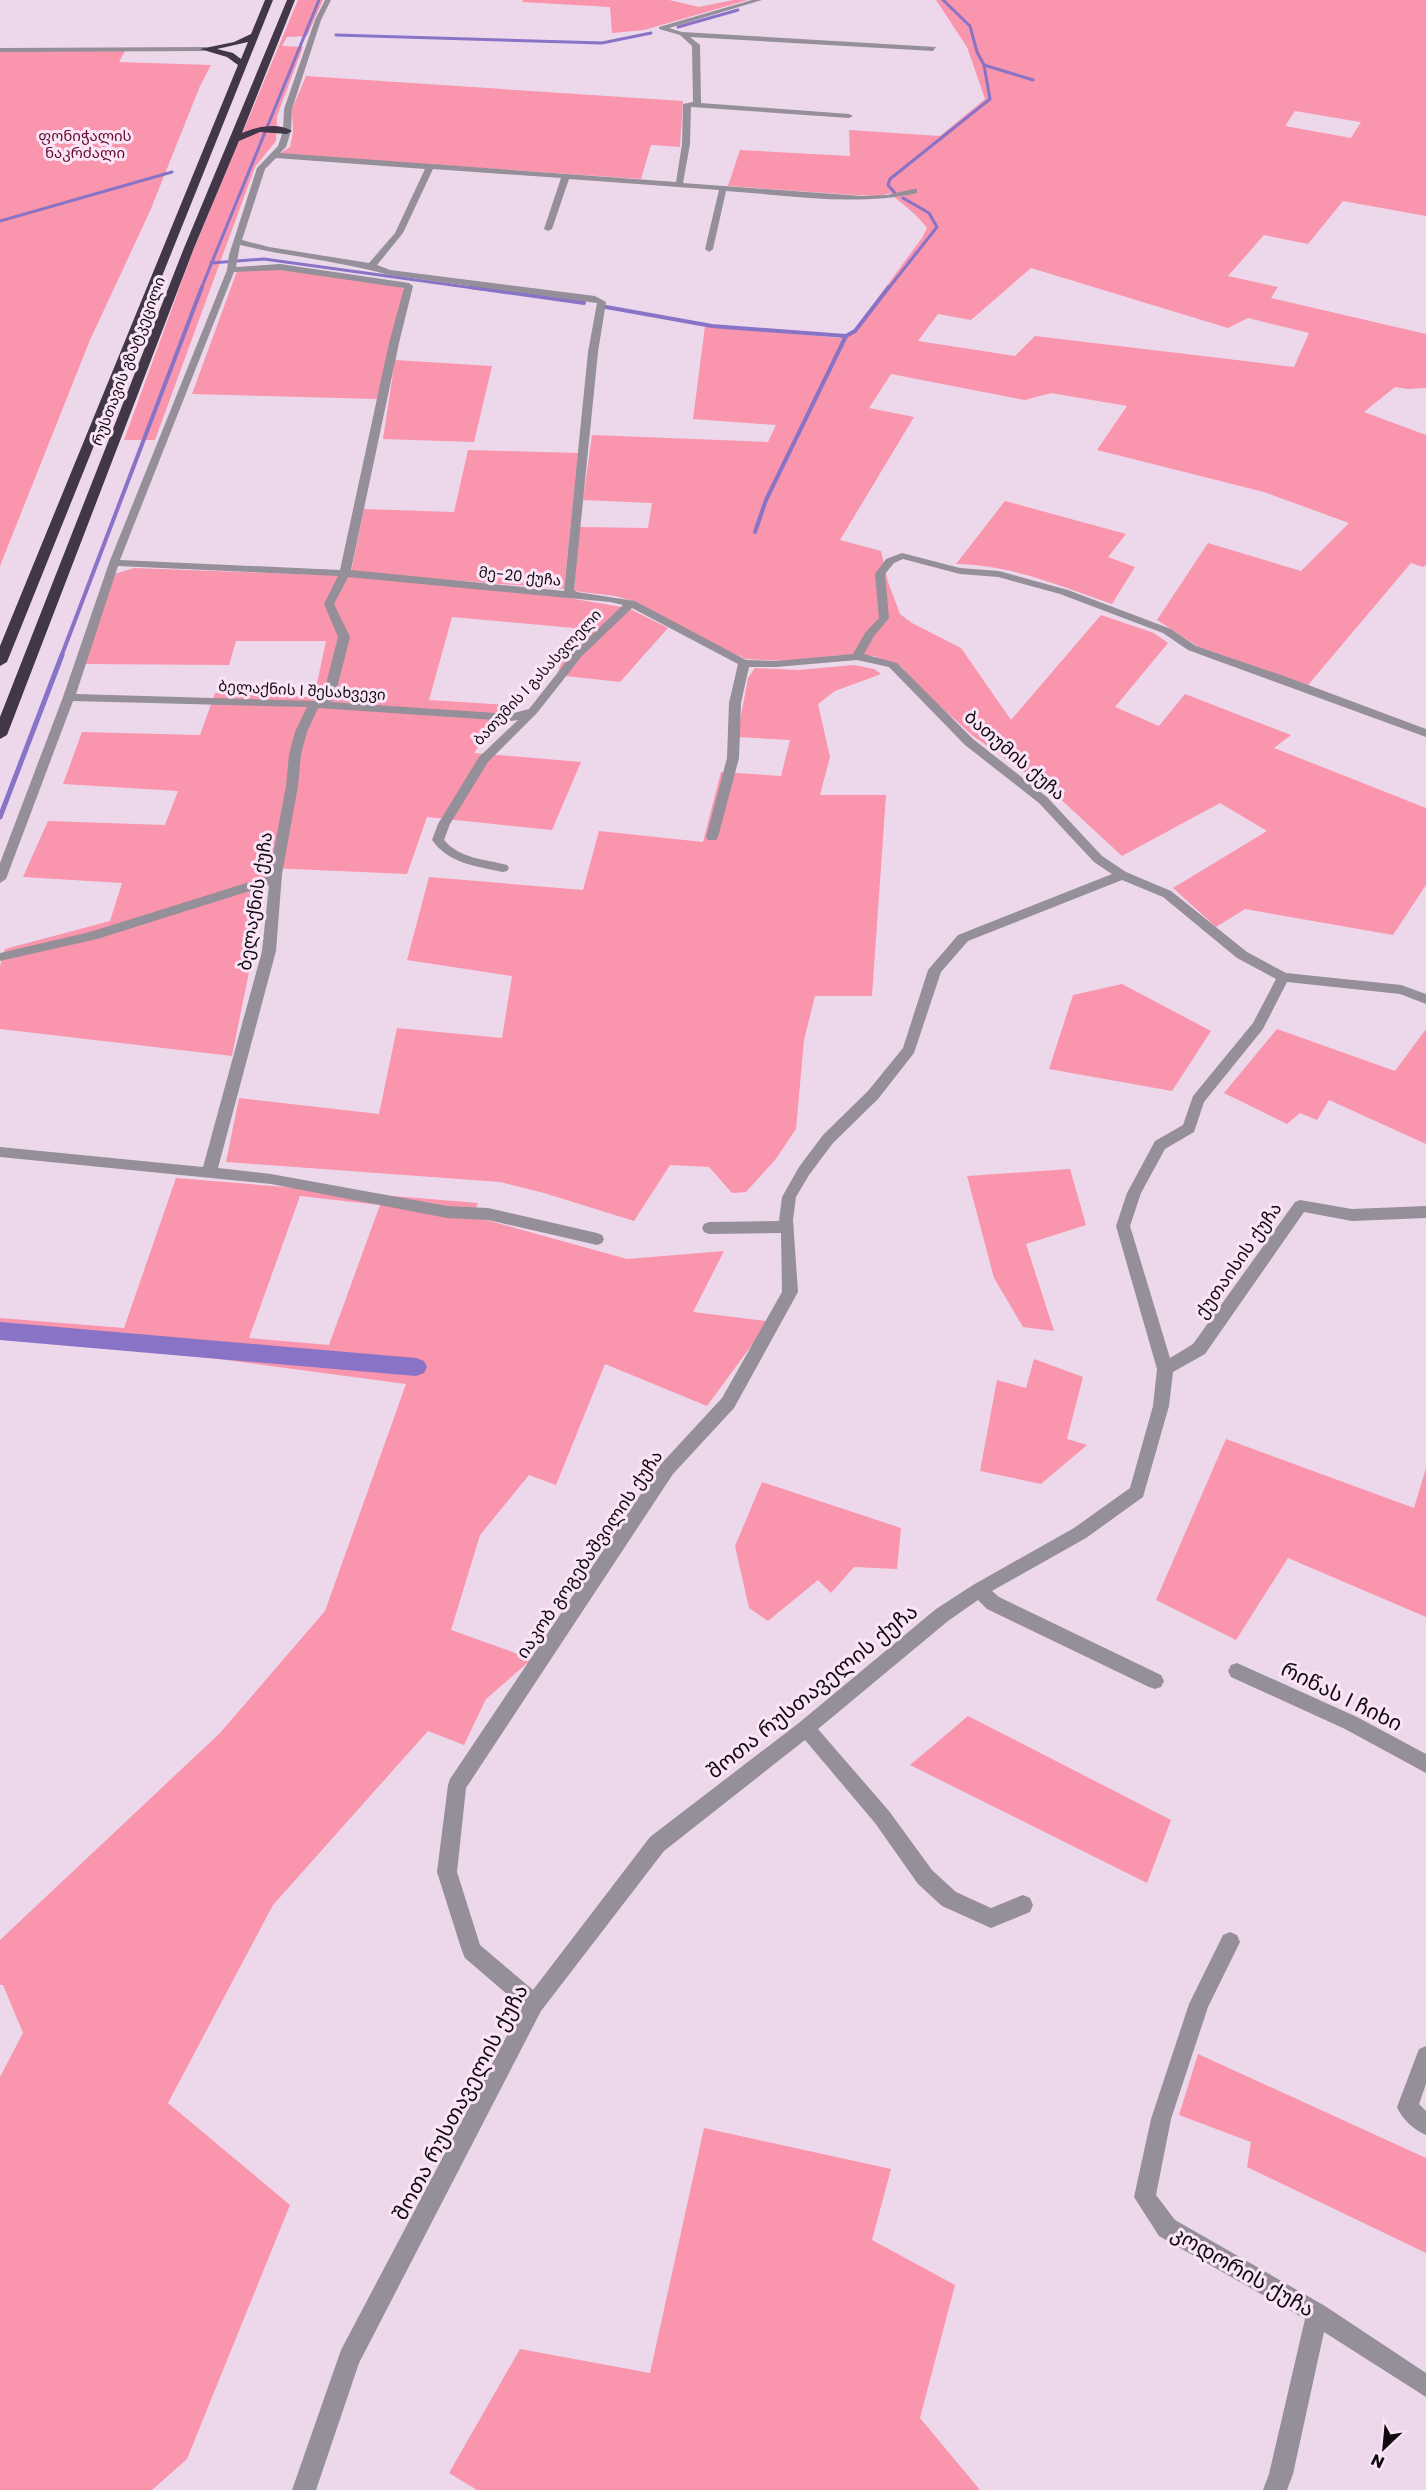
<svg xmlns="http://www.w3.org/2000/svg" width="1426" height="2490" font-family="Poppins,'Noto Sans Georgian',sans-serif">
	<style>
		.green { fill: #f995ac; fill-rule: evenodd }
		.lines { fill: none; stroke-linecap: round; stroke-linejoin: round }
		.stream-far2 { stroke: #8873c7; stroke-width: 3 }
		.stream-far1 { stroke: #8873c7; stroke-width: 4 }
		.stream { stroke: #8873c7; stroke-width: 5 }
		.canal { fill: #8873c7; fill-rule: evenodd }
		.minor { fill: #948f98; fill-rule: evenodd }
		.highway { fill: #423749; fill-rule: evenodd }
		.labels { text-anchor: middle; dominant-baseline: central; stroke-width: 6; stroke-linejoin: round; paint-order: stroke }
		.far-park-label { font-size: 15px; fill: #650a2d; stroke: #fae5f8 }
		.far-street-label { font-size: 15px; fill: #110a10; stroke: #fae5f8 }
		.street-label { font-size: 18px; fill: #110a10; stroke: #fae5f8 }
		.near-street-label { font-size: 21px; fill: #110a10; stroke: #fae5f8 }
	</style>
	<rect width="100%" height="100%" fill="#edd8eb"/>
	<g class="green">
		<path d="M 298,0 L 323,0 L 307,36 L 287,37 L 282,46 L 303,47 L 277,116 L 276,141 L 255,167 L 155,440 L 124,440 L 191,256 Z"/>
		<path d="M 523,0 L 669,0 L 699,7 L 733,0 L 748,0 L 644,30 L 612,33 L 610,7 L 522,2 Z"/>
		<path d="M 936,0 L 1426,0 L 1426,216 L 1343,201 L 1308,244 L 1264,235 L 1228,276 L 1278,287 L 1271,298 L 1426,334 L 1426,388 L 1408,389 L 1395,387 L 1364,412 L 1426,435 L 1426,565 L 1423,567 L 1411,563 L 1308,685 L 1199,647 L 1157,620 L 1208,543 L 1301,571 L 1349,523 L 1264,492 L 1097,450 L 1127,406 L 1051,393 L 1025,400 L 891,374 L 869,408 L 914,417 L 840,540 L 881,551 L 888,582 L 900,614 L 912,623 L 961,648 L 1011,720 L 1101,615 L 1154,633 L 1168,643 L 1115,707 L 1159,726 L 1185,694 L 1291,735 L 1274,748 L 1426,808 L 1426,885 L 1393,935 L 1245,909 L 1216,927 L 1173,888 L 1267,831 L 1220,803 L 1122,856 L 1054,793 L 973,736 L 911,680 L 902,667 L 874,656 L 840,655 L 785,661 L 746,659 L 714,645 L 637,602 L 615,596 L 574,591 L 579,527 L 648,528 L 652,503 L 583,500 L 592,435 L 768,442 L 776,425 L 693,419 L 705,326 L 839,338 L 854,330 L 922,238 L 927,228 C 916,213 903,205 890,193 L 881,196 L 855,195 L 728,186 L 740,150 L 850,156 L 849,130 L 940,136 L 985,99 L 967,47 ZM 1295,111 L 1360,122 L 1361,122 L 1351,138 L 1285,126 ZM 1031,268 L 1228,328 L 1248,318 L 1309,333 L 1294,367 L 1035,336 L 1015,356 L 918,341 L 938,314 L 971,320 Z"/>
		<path d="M 0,51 L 125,51 L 119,62 L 211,65 L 200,86 L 150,211 L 90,340 L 0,566 Z"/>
		<path d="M 306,76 L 683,101 L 680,147 L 651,145 L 641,179 L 279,154 L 290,147 L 293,132 L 292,109 Z"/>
		<path d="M 273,269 L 396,285 L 406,290 L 378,399 L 192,394 L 237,271 Z"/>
		<path d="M 395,360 L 492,366 L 474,442 L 383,439 Z"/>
		<path d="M 468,450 L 578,453 L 564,589 L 351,572 L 364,509 L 454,512 Z"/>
		<path d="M 1005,501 L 1126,534 L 1108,557 L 1135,567 L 1112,604 C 1063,587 1009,564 956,564 Z"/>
		<path d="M 134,568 L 352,576 L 551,595 L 628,608 L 668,628 L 620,682 L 557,675 L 574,628 L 452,617 L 429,700 L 508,705 L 474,753 L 581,762 L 552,830 L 427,817 L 407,874 L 270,868 L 232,1056 L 0,1029 L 0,966 L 5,949 L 110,921 L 122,883 L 23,877 L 48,821 L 165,825 L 178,791 L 63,784 L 82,732 L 200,735 L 215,693 L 314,697 L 326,641 L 236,641 L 229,665 L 85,664 L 115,574 Z"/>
		<path d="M 854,665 L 874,669 L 881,674 L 835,691 L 818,704 L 830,757 L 820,795 L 886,795 L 872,996 L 815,996 L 804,1040 L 796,1129 L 775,1160 L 746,1192 L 732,1193 L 709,1167 L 670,1165 L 634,1221 L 544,1193 L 500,1182 L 226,1162 L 239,1098 L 379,1114 L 397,1028 L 502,1038 L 512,976 L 407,960 L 429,877 L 583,890 L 599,831 L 703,842 L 721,772 L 781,776 L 790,740 L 737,737 L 748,678 L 755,668 L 798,670 Z"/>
		<path d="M 1122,984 L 1211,1031 L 1172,1091 L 1049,1069 L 1073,995 Z"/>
		<path d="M 1277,1029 L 1395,1071 L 1426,1029 L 1426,1144 L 1329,1100 L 1317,1120 L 1300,1113 L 1287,1124 L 1224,1093 Z"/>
		<path d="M 1070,1169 L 1086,1225 L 1026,1244 L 1054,1331 L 1023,1327 L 994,1278 L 967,1176 Z"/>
		<path d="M 176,1178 L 478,1203 L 472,1216 L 627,1259 L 724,1251 L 693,1312 L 766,1321 L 754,1342 L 707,1406 L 605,1364 L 556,1485 L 529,1475 L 480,1535 L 451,1630 L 532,1659 L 486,1699 L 464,1745 L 428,1731 L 273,1905 L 168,2103 L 290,2205 L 187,2459 L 152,2490 L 0,2490 L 0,2077 L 23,2033 L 3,1985 L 0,1985 L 0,1940 L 220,1733 L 325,1611 L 406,1384 L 0,1330 L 0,1318 L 124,1328 ZM 300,1196 L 380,1205 L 329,1345 L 249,1338 Z"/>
		<path d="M 1034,1359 L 1083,1377 L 1067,1439 L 1087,1445 L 1041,1484 L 980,1471 L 997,1380 L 1026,1388 Z"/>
		<path d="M 1226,1439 L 1414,1508 L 1426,1468 L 1426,1617 L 1288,1558 L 1236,1640 L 1156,1600 Z"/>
		<path d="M 762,1482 L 901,1528 L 897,1569 L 854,1567 L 831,1593 L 818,1580 L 768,1621 L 749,1608 L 735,1546 Z"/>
		<path d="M 968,1716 L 1171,1820 L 1147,1883 L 910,1765 Z"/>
		<path d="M 1198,2054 L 1426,2158 L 1426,2253 L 1247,2167 L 1251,2142 L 1179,2115 Z"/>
		<path d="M 704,2128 L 891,2169 L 872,2240 L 955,2285 L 920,2418 L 980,2490 L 477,2490 L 449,2473 L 520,2349 L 650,2373 Z"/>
	</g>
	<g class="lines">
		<g class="stream-far2">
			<path d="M 943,0 L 970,26 L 977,52 L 984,65 L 1033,80"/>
			<path d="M 678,27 L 738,10"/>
			<path d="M 336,35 L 602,43 L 651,33"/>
			<path d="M 895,193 L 888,185 L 890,179 L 990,99 L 984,65"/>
			<path d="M 0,221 L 172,172"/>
			<path d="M 211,263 L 264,259 L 481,289"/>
			<path d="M 201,289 L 319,0"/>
			<path d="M 888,289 L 937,227 L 929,213 L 903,198"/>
		</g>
		<g class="stream-far1">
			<path d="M 470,287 L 584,303"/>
			<path d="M 606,307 L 712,326 L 846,336 L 766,500 L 755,532"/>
			<path d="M 846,336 L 855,331 L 889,287"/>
			<path d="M 61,657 L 202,287"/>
		</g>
		<path class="stream" d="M 0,817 L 62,655"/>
		<path class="canal" d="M 0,1322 L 416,1358 L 424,1361 L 427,1367 L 424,1373 L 416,1376 L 0,1340 Z"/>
		<g class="minor">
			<path d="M 325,0 L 331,0 L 321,20 L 292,109 L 291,131 L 286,147 L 280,153 L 676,182 L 682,144 L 683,104 L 693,102 L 692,46 L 680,35 L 659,29 L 659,27 L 752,0 L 762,0 L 669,28 L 682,32 L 936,47 L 933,51 L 690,37 L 700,45 L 701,103 L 849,114 L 853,116 L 849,118 L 691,107 L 690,144 L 683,183 L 862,196 L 887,195 L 914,189 L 917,189 L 917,193 C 855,207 789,195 726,191 L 713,249 L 709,252 L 705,249 L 719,190 L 569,179 L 552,229 L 548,231 L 544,229 L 561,178 L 433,169 L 403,233 L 377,265 L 390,270 L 595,296 L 606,302 L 598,352 L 574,590 L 577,592 L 635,601 L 746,660 L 776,661 L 853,654 L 865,633 L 879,618 L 875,574 L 886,559 L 902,553 L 960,568 L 999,571 L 1068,590 L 1171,629 L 1196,646 L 1284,676 L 1426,729 L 1426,737 L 1188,650 L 1163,633 L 1060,594 L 998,577 L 960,574 L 903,559 L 894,563 L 885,574 L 889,618 L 874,636 L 864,654 L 897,663 L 973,739 L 1047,797 L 1102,856 L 1126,872 L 1171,891 L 1247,952 L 1286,973 L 1401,985 L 1426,994 L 1426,1004 L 1400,994 L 1287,982 L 1263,1029 L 1204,1102 L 1194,1132 L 1165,1149 L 1141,1193 L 1130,1226 L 1170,1358 L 1193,1344 L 1295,1202 L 1300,1200 L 1352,1209 L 1426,1206 L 1426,1218 L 1352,1221 L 1304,1212 L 1205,1354 L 1173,1372 L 1169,1406 L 1143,1497 L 1086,1538 L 992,1591 L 999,1597 L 1161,1675 L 1164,1681 L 1161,1687 L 1155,1689 L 1149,1687 L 987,1609 L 978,1600 L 948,1621 L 818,1729 L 889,1811 L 932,1870 L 956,1892 L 991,1908 L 1023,1895 L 1030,1898 L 1033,1905 L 1030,1912 L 991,1928 L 942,1906 L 918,1884 L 875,1823 L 805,1740 L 664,1851 L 541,2011 L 359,2363 L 316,2490 L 292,2490 L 341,2350 L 522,2007 L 465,1958 L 462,1951 L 437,1872 L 448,1785 L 450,1779 L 661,1464 L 722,1398 L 782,1292 L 781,1233 L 709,1234 L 704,1232 L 702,1228 L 704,1224 L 709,1222 L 779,1221 L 782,1197 L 799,1167 L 823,1135 L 868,1091 L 903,1048 L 928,970 L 958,935 L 1112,874 L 1094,862 L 1039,803 L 965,745 L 889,667 L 857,660 L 776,667 L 749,667 L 741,703 L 739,758 L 718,837 L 716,840 L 708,840 L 706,837 L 727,758 L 729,703 L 738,664 L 632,608 L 582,656 L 537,713 L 488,762 L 450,824 L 444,840 C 460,859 485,859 507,865 L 509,868 L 507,871 L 503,872 C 476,866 449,864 432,840 L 438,824 L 479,757 L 518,720 L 511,721 L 318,708 L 307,732 L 301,754 L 298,786 L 282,874 L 276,951 L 218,1168 L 271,1174 L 447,1206 L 488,1208 L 597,1233 L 602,1235 L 604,1239 L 602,1243 L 597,1245 L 488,1220 L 447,1218 L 271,1184 L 0,1157 L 0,1147 L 203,1167 L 262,951 L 269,885 L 97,939 L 0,961 L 0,953 L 90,932 L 269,876 L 286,786 L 289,754 L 295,732 L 307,707 L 73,701 L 6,879 L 0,883 L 0,863 L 63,697 L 109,563 L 227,270 L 229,255 L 257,168 L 278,146 L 283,131 L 284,109 L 315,20 ZM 276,158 L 425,169 L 395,233 L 369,263 L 269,247 L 242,240 L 265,169 ZM 240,245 C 290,257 340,261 389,275 L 597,303 L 588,352 L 564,591 L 351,570 L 399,343 L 413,286 L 409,283 L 280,264 L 236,267 ZM 280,270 L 404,288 L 389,343 L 340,570 L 120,560 L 234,272 ZM 118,566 L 338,576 L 324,604 L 338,637 L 325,688 L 319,701 L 76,694 ZM 348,577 L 610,602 L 623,605 L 574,652 L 529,709 L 510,714 L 331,702 L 337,688 L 350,637 L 334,604 ZM 1122,880 L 1163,897 L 1237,958 L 1276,979 L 1253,1023 L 1193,1096 L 1183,1125 L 1155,1141 L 1127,1193 L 1116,1226 L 1157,1369 L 1153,1406 L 1130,1488 L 1074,1528 L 973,1585 L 936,1609 L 800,1722 L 650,1837 L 533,1990 L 480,1945 L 457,1872 L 466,1788 L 673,1474 L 734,1408 L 798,1292 L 793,1220 L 796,1197 L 809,1175 L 833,1143 L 878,1099 L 914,1053 L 941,972 L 968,941 Z"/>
			<path d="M 207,47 L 204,51 L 0,52 L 0,48 Z"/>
			<path d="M 1237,1663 L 1357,1717 L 1426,1754 L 1426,1773 L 1345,1729 L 1231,1677 L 1228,1671 L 1231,1665 Z"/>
			<path d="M 1230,1932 L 1237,1935 L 1240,1942 L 1208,2007 L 1171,2119 L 1156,2195 L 1175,2220 L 1325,2306 L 1426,2373 L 1426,2397 L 1324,2332 L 1293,2474 L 1287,2490 L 1263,2490 L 1269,2474 L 1305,2319 L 1159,2236 L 1134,2197 L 1151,2119 L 1189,2004 L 1223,1935 Z"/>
			<path d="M 1426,2046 L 1426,2084 L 1419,2104 L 1426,2111 L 1426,2135 C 1414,2130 1402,2119 1397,2107 L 1419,2049 Z"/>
		</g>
		<g class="highway">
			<path d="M 265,0 L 273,0 L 7,662 L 0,666 L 0,646 L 238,65 L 227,57 L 200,49 L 234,42 L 251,34 ZM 248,42 L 241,59 L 233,53 L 217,49 Z"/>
			<path d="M 287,0 L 295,0 L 242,133 C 256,127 278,122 292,131 L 287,134 L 260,132 L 239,141 L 194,248 L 7,735 L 0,739 L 0,717 L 184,248 Z"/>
		</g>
	</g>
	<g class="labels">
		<g class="far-park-label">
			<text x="85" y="135">ფონიჭალის<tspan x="85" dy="17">ნაკრძალი</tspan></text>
		</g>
		<g class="far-street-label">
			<text transform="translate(128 361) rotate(-69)">რუსთავის გზატკეცილი</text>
			<text transform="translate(520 576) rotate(6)">მე-20 ქუჩა</text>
			<text transform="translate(537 677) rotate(-47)">ბათუმის I გასასვლელი</text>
			<text transform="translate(302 690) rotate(3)">ბელაქნის I შესახვევი</text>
		</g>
		<g class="street-label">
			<text transform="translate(1015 755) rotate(41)">ბათუმის ქუჩა</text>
			<text transform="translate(255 901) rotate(-81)">ბელაქნის ქუჩა</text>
			<text transform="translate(1238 1260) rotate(-55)">ქუთაისის ქუჩა</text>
			<text transform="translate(589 1554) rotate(-56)">იაკობ გოგებაშვილის ქუჩა</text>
		</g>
		<g class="near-street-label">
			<text transform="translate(812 1691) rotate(-39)">შოთა რუსთაველის ქუჩა</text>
			<text transform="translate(1342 1696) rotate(26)">რიწას I ჩიხი</text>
			<text transform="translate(460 2102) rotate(-62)">შოთა რუსთაველის ქუჩა</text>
			<text transform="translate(1243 2271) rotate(30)">კოდორის ქუჩა</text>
		</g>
	</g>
	<g transform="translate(1384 2448) rotate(206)" stroke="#fae5f8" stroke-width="4.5" paint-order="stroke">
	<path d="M0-4.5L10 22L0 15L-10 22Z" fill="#110a10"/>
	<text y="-9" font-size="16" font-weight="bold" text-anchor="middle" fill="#110a10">N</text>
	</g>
</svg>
